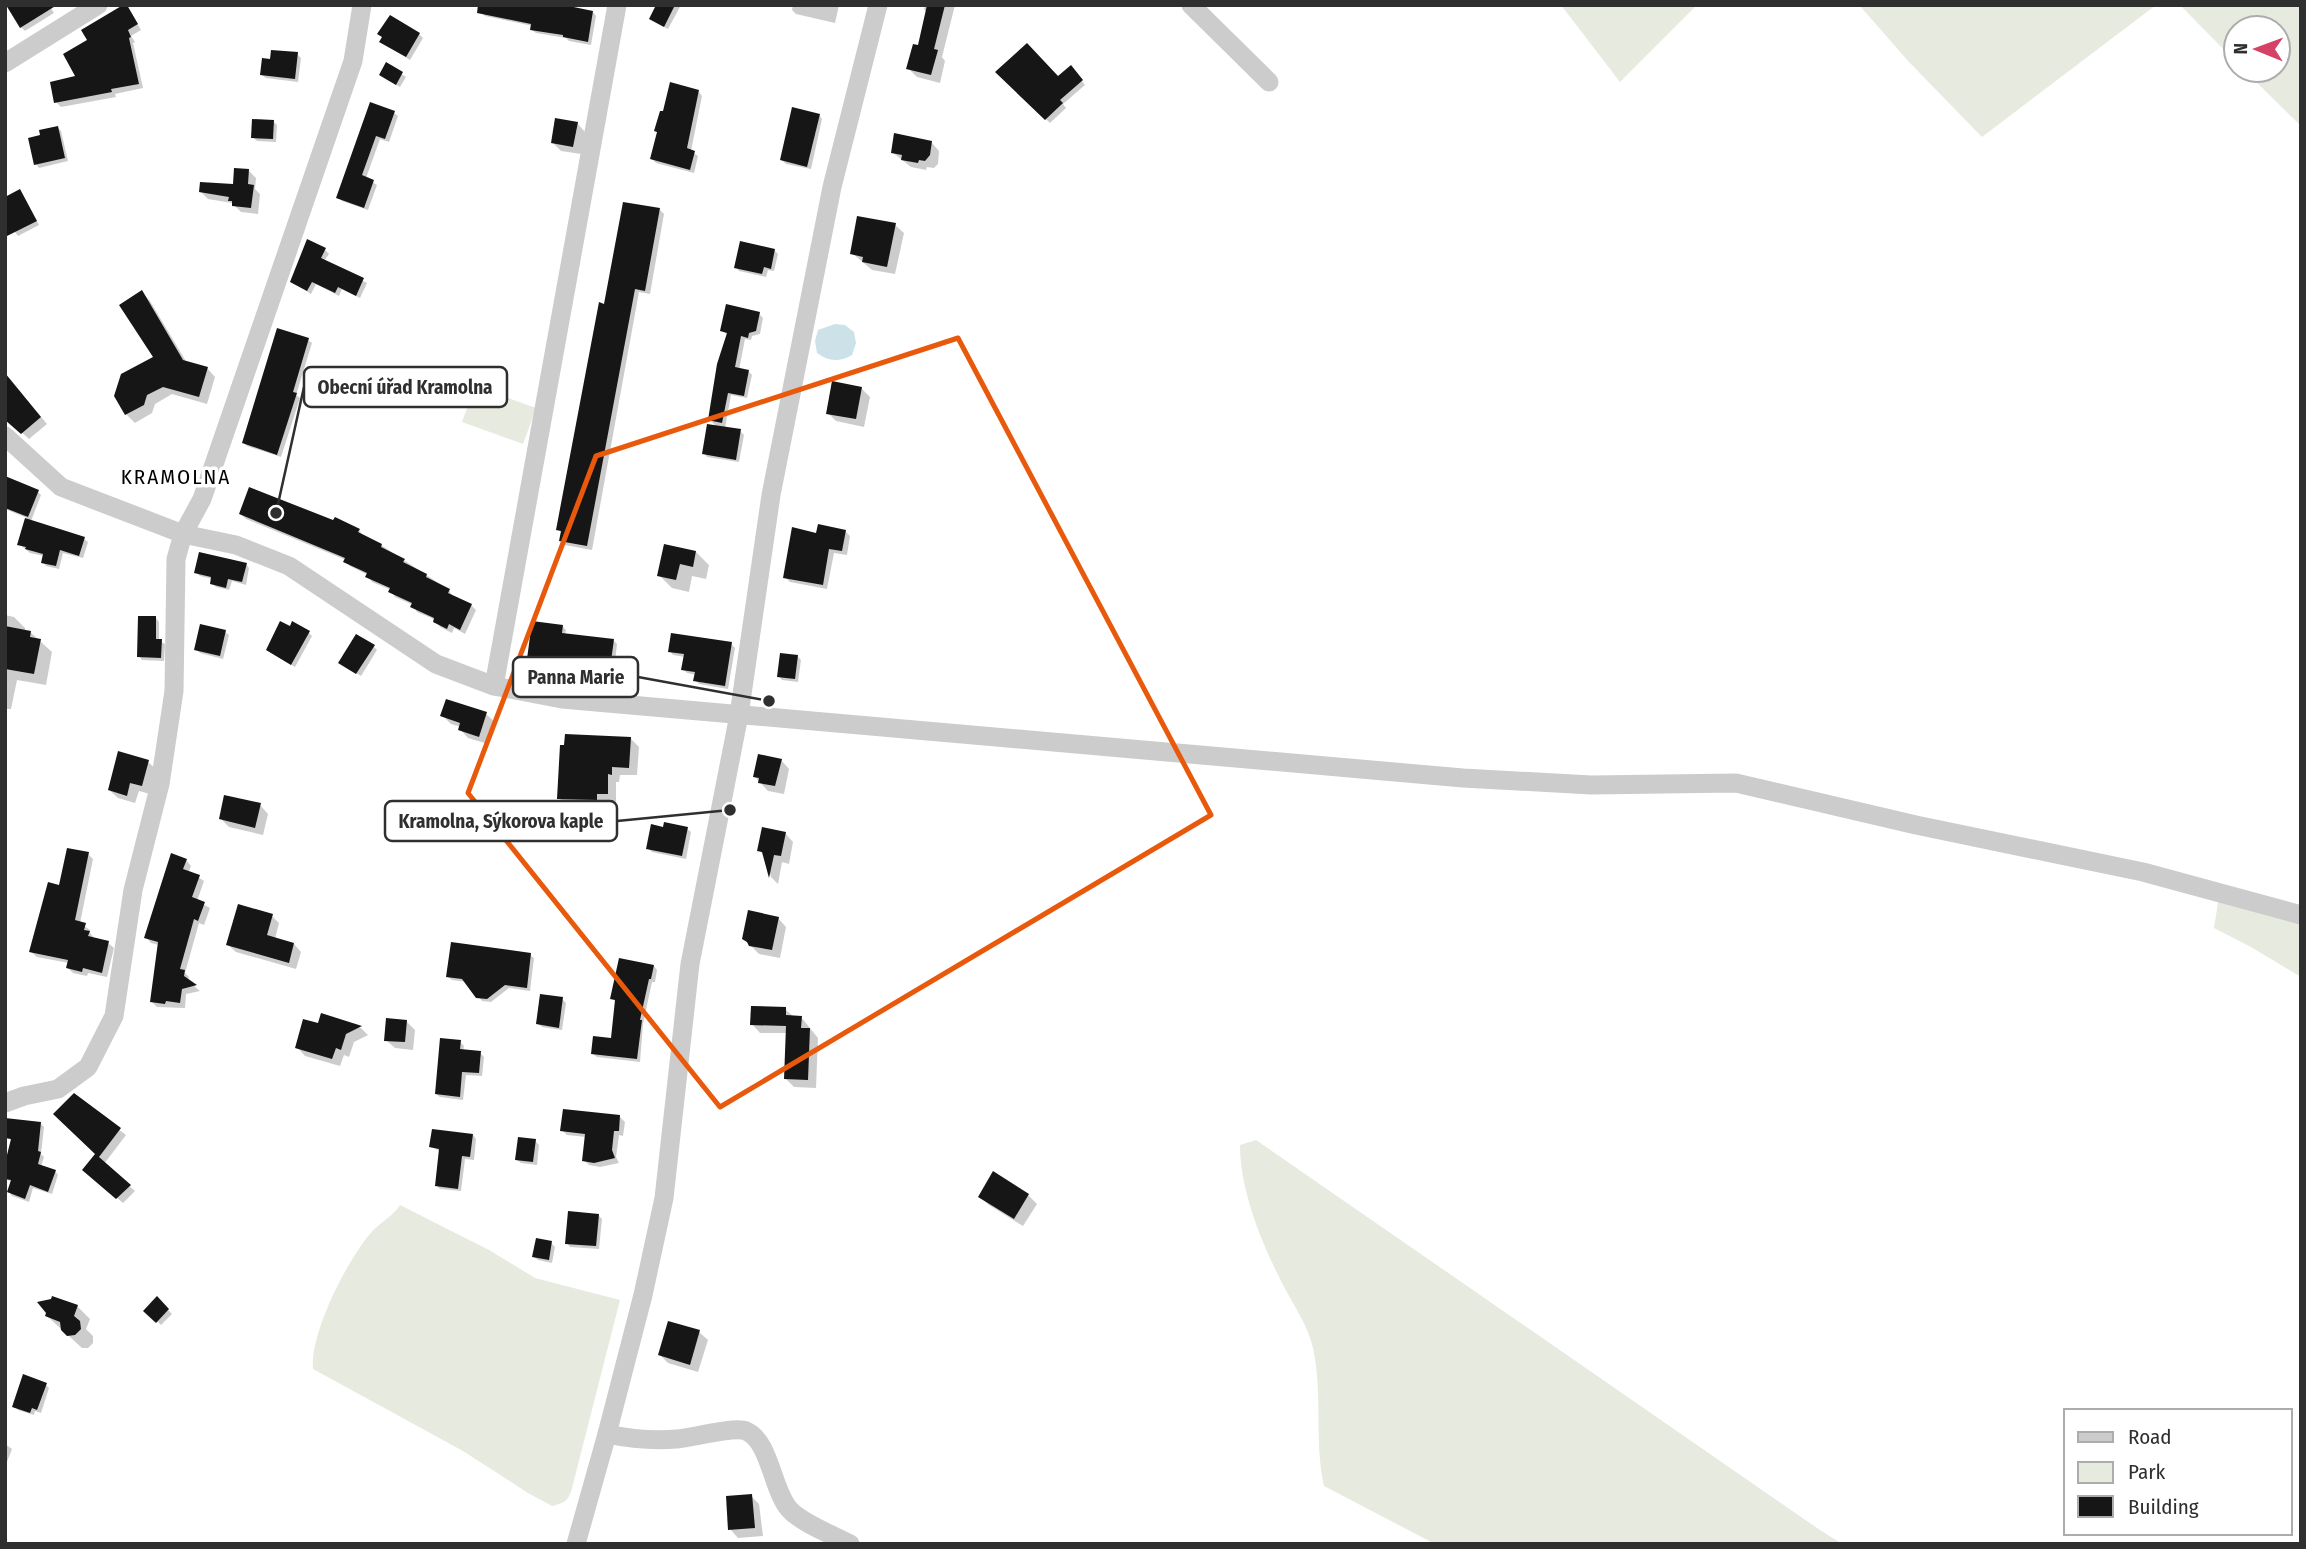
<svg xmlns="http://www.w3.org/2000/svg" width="2306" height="1549" font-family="'Fira Sans Condensed',sans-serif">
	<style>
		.green { fill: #e7eade }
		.water { fill: #cce2e8 }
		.shadow { fill: #0003 }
		.building { fill: #161616 }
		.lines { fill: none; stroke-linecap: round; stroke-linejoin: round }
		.minor { stroke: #ccc; stroke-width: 19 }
		.marked { fill: none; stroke: #e8590c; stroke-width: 5; stroke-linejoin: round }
		.labels { text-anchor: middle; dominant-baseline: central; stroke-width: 7; stroke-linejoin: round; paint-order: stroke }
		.quarter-label { font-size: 21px; letter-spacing: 2px; fill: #000; stroke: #fff }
		.leader { fill: none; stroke: #2f2f2f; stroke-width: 2.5 }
		.callout-dot { fill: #2f2f2f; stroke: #fff; stroke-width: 2.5 }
		.callout { fill: #fff; stroke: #2f2f2f; stroke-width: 2.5 }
		.callout-label { font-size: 19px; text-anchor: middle; font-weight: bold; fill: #2f2f2f }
	</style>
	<rect width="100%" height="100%" fill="#fff"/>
	<g class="green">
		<path d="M 1561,5 L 1697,5 L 1620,82 Z"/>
		<path d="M 1859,5 L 2156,5 L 1982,137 L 1909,62 Z"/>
		<path d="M 2180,5 L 2301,5 L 2301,126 L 2244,70 L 2278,70 L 2278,28 L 2236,28 L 2236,62 Z"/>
		<path d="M 475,386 L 536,408 L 523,444 L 462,422 Z"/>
		<path d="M 2220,890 L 2301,911 L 2301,977 L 2251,947 L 2214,928 Z"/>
		<path d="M 1256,1140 L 1817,1528 L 1842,1544 L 1435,1544 L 1324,1486 C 1314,1441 1323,1394 1313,1348 C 1308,1325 1292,1303 1281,1281 C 1261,1241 1240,1190 1240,1145 Z"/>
		<path d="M 400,1205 L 489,1250 L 535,1278 L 620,1300 L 571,1492 C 567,1502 563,1503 552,1506 L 528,1493 L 463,1451 L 313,1369 C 310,1333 346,1263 369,1235 C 379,1222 392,1218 400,1205 Z"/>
	</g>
	<path class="water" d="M 835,324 L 845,325 L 854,332 L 856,343 L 852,355 C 840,362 828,362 817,353 L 815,341 L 818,330 Z"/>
	<g class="shadow">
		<path d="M 49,5 L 54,13 L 25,31 L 21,27 Z"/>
		<path d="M 126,5 L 141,30 L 131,36 L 135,42 L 133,43 L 143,88 L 115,94 L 116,97 L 61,107 L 56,102 L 78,77 L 89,41 Z"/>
		<path d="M 656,5 L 681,5 L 668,29 L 655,22 Z"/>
		<path d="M 793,5 L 839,5 L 835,23 L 796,14 L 792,10 Z"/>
		<path d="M 925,5 L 955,5 L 942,57 L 945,61 L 940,83 L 917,77 L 908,68 L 919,47 L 927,13 L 924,9 Z"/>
		<path d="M 481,12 L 593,12 L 596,16 L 591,45 L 569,41 L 566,38 L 536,33 L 532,30 L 533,26 L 485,16 Z"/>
		<path d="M 419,34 L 423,38 L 410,60 L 381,42 L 383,38 Z"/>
		<path d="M 297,54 L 301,58 L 298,82 L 266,78 L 262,75 L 272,61 Z"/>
		<path d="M 387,64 L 406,77 L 400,87 L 384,78 Z"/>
		<path d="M 1074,71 L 1085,85 L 1063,104 L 1066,108 L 1050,123 L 997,72 L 1058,79 Z"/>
		<path d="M 699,92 L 702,96 L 691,151 L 698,156 L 694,173 L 656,163 L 652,159 Z"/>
		<path d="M 371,104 L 394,113 L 398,116 L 389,142 L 380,139 L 366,178 L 377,185 L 368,210 L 342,201 L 338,197 Z"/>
		<path d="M 819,115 L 822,119 L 811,169 L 786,164 L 782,160 Z"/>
		<path d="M 274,122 L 277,125 L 276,142 L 257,141 L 253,137 Z"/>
		<path d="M 577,123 L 585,132 L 581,154 L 561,151 L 552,142 Z"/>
		<path d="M 57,127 L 61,131 L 68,161 L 39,168 L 36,164 Z"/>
		<path d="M 931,142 L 939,151 L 938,164 L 934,168 L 927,167 L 926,170 L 911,167 L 892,152 Z"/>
		<path d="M 249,171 L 256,178 L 255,189 L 260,194 L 258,214 L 241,212 L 232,203 L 208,199 L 201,192 L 235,185 Z"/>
		<path d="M 20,191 L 39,225 L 18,236 L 15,232 Z"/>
		<path d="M 660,210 L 664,214 L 650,294 L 639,292 L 592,550 L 565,545 L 561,540 L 562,533 L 558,529 L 606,306 Z"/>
		<path d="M 895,225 L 904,233 L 895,274 L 872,270 L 852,253 Z"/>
		<path d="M 325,250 L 329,254 L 324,261 L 367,283 L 360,298 L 342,289 L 339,296 L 316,284 L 311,294 L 292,282 Z"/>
		<path d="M 774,250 L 778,254 L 774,271 L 768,270 L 766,277 L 739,271 L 736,267 Z"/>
		<path d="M 142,292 L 150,301 L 187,363 L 207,368 L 215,377 L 207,404 L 172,394 L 155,404 L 152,413 L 135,423 L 126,414 L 155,357 Z"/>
		<path d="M 759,314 L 763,318 L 760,334 L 752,336 L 751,340 L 745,339 L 739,370 L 748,371 L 752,375 L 747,398 L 731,395 L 725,428 L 740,431 L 744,435 L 739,462 L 707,457 L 704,453 L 717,427 L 710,420 L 728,335 L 722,330 Z"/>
		<path d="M 308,340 L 312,343 L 296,395 L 300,398 L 281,457 L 247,446 L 244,443 Z"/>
		<path d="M 12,382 L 47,424 L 29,439 L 5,417 Z"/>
		<path d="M 861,388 L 870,397 L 864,427 L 836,421 L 828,413 Z"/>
		<path d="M 5,480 L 38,492 L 41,495 L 31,521 L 84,539 L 88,542 L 83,558 L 63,553 L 59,569 L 46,566 L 43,562 L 44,556 L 30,553 L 19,544 L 27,518 L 5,509 Z"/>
		<path d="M 241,514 L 359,530 L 363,536 L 381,545 L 449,590 L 453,597 L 471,605 L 476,610 L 465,634 L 454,628 L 452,633 L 440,627 L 436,620 L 417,612 L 413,605 L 395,597 L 391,590 L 372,582 L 368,575 L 350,566 L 346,560 L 246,519 Z"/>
		<path d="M 845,531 L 850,536 L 847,555 L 834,553 L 827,589 L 790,582 L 785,577 L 818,535 Z"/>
		<path d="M 696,552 L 709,565 L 706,579 L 692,576 L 689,592 L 672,588 L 659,575 Z"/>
		<path d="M 246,564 L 249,568 L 246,585 L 232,581 L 229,590 L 216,587 L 212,583 L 213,579 L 200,576 L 196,572 Z"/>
		<path d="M 5,615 L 14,617 L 25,628 L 25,632 L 30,632 L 52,652 L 46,685 L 17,680 L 11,709 L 5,709 Z"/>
		<path d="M 156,618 L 159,622 L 159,641 L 165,644 L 164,661 L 142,660 L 139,656 Z"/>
		<path d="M 562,626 L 566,630 L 565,635 L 613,640 L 617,644 L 614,672 L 533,662 L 529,659 Z"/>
		<path d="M 225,632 L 229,635 L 223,659 L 200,653 L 196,649 Z"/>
		<path d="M 309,633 L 312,636 L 295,667 L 272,653 Z"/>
		<path d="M 731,644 L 735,648 L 728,689 L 699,684 L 695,680 L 696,675 L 687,673 L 683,669 L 685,657 L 673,655 L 670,651 Z"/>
		<path d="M 374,647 L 377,650 L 361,676 L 344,666 Z"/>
		<path d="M 797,656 L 801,660 L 798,682 L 782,680 L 779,676 Z"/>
		<path d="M 447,701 L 486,714 L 495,722 L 488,744 L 468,738 L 460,729 L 461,727 L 451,724 L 442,715 Z"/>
		<path d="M 631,739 L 639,747 L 637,775 L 620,775 L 619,782 L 616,782 L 616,802 L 605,801 L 605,808 L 567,806 L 559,798 L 566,747 Z"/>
		<path d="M 781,760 L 789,769 L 784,794 L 768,791 L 755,777 Z"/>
		<path d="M 148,762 L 157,770 L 150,794 L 139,791 L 135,803 L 118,798 L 109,790 Z"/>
		<path d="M 260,805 L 268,814 L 263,835 L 229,827 L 221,819 Z"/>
		<path d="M 665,829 L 687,829 L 691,832 L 686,859 L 652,852 L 648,848 Z"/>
		<path d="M 785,833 L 793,842 L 789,864 L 782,862 L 778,884 L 771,877 L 765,856 L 759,850 Z"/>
		<path d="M 88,854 L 93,859 L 80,923 L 90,930 L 90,933 L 94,938 L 108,943 L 114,948 L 107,977 L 88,973 L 87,976 L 73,973 L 68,968 L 69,963 L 37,957 L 31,952 L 61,887 Z"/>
		<path d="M 186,860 L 191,866 L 189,871 L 204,881 L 197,901 L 210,908 L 204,925 L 199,923 L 185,973 L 189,977 L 188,981 L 200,991 L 186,994 L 185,1008 L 157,1007 L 152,1002 L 159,945 L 151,943 L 146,937 Z"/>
		<path d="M 272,916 L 279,923 L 275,939 L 294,944 L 301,952 L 296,969 L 236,952 L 228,945 Z"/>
		<path d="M 778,918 L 786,927 L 780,958 L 759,954 L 744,939 Z"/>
		<path d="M 530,955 L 534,958 L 530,991 L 509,988 L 491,1002 L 482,1001 L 467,982 L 452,980 L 448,977 Z"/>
		<path d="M 654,966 L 657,970 L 655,982 L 652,982 L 643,1024 L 640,1062 L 597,1057 L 593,1054 L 612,1040 L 616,1002 L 612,998 Z"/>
		<path d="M 562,999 L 566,1003 L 562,1030 L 542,1027 L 538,1024 Z"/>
		<path d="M 785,1009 L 794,1017 L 801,1017 L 818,1038 L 816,1088 L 794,1087 L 785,1078 L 787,1033 L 760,1033 L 752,1024 Z"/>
		<path d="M 322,1016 L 361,1028 L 368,1035 L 354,1042 L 349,1057 L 344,1055 L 340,1066 L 305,1056 L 297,1047 L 319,1025 Z"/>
		<path d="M 407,1022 L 415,1030 L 413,1050 L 395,1048 L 386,1040 Z"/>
		<path d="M 460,1042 L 464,1046 L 463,1051 L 480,1053 L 484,1057 L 482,1076 L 466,1075 L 463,1100 L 440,1097 L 436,1094 Z"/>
		<path d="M 74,1095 L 126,1135 L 104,1164 L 135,1191 L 123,1203 L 90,1175 L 98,1154 Z"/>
		<path d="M 620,1117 L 625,1122 L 623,1136 L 619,1135 L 616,1157 L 619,1163 L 600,1167 L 589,1165 L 584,1160 L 586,1137 L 567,1135 L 562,1130 Z"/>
		<path d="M 40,1123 L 44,1127 L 41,1154 L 44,1157 L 41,1167 L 55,1171 L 58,1175 L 52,1194 L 33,1188 L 29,1202 L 12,1196 L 9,1192 L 12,1182 L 5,1179 L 13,1141 L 5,1137 Z"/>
		<path d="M 473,1135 L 476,1139 L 474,1160 L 465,1159 L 461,1191 L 440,1189 L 436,1185 L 440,1151 L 431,1147 Z"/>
		<path d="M 535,1141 L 539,1145 L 537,1165 L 521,1163 L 517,1160 Z"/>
		<path d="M 1028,1195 L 1037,1204 L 1023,1226 L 989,1205 L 980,1197 Z"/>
		<path d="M 598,1215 L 602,1219 L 599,1249 L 570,1247 L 567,1243 Z"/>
		<path d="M 551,1243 L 555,1247 L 552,1263 L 538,1260 L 534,1257 Z"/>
		<path d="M 157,1299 L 172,1314 L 161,1325 L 146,1310 Z"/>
		<path d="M 77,1306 L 90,1319 L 86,1329 L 93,1336 L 93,1343 L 88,1348 L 82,1348 L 47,1316 L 48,1312 Z"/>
		<path d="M 699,1332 L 708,1340 L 698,1372 L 668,1363 L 660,1355 Z"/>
		<path d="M 46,1385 L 49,1388 L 41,1413 L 35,1411 L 34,1415 L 18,1410 L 14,1406 Z"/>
		<path d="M 5,1444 L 12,1449 L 5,1467 Z"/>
		<path d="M 751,1496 L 759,1504 L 763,1536 L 738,1538 L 730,1529 Z"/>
	</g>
	<g class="building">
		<path d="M 6,5 L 57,5 L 20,28 Z"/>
		<path d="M 123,5 L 127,5 L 138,24 L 128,30 L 131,37 L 129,38 L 139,84 L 111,89 L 112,92 L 54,103 L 50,82 L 75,76 L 63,54 L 87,40 L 81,30 Z"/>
		<path d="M 478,5 L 564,5 L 593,11 L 588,42 L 563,37 L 563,35 L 530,30 L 531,24 L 477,13 Z"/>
		<path d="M 656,5 L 675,5 L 664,27 L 649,19 Z"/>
		<path d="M 927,5 L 945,5 L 934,49 L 938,50 L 931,75 L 906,69 L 913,44 L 918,45 Z"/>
		<path d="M 390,15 L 420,33 L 406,57 L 379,42 L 382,37 L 377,34 Z"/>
		<path d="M 1027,43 L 1058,76 L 1071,65 L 1083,80 L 1060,100 L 1063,103 L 1045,120 L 995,72 Z"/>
		<path d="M 271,50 L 298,52 L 295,79 L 260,75 L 262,58 L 270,59 Z"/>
		<path d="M 386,62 L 403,72 L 396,85 L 379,75 Z"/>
		<path d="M 670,82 L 699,90 L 687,148 L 695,151 L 690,170 L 650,159 L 657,132 L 654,131 L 660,111 L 663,111 Z"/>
		<path d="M 370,102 L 395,111 L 385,139 L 376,136 L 362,175 L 374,180 L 364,208 L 336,198 Z"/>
		<path d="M 792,107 L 820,114 L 807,167 L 780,160 Z"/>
		<path d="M 555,118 L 578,122 L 573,147 L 551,143 Z"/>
		<path d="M 252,119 L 274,120 L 273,139 L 251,138 Z"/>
		<path d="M 58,126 L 65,158 L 34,165 L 28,138 L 40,135 L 39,130 Z"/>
		<path d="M 894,133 L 932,141 L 930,155 L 925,161 L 919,160 L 918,163 L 901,160 L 902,155 L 891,153 Z"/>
		<path d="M 234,168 L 249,169 L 248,184 L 254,185 L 251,208 L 232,206 L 232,201 L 228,201 L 229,197 L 199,192 L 200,182 L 233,184 Z"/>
		<path d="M 20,189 L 37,221 L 5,237 L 5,197 Z"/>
		<path d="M 623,202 L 660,208 L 645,291 L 635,289 L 587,546 L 559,541 L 561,531 L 556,530 L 599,302 L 604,304 Z"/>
		<path d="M 857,216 L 896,223 L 887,267 L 862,262 L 863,257 L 850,254 Z"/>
		<path d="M 307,239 L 326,248 L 321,258 L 364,278 L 356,296 L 338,287 L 335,293 L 312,282 L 307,291 L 290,282 Z"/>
		<path d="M 740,241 L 775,249 L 771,269 L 764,267 L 762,274 L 734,268 Z"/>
		<path d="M 142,290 L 183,360 L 208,367 L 199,397 L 163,387 L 147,395 L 144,405 L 125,415 L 114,396 L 121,374 L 153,357 L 119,305 Z"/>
		<path d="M 726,304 L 760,312 L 756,331 L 749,333 L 748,338 L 741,336 L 735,367 L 749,370 L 744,396 L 728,393 L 722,423 L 708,420 L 717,364 L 727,333 L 720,331 Z"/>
		<path d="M 277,328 L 309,338 L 293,392 L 297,393 L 277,455 L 242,443 Z"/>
		<path d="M 5,373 L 41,417 L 21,434 L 5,420 Z"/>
		<path d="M 832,381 L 862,387 L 856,419 L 826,414 Z"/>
		<path d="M 707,424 L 741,429 L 736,460 L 702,454 Z"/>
		<path d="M 5,476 L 39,490 L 28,517 L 5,508 Z"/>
		<path d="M 249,487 L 333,520 L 335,517 L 360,529 L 358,532 L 382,544 L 381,547 L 405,559 L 403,562 L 427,574 L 426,577 L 450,589 L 448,593 L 472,604 L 460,630 L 449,624 L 447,629 L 433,622 L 434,618 L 410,607 L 412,603 L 388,592 L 390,588 L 365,577 L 367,573 L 343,562 L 345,558 L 239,514 Z"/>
		<path d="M 25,518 L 85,537 L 79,556 L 60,550 L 56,566 L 41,563 L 43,554 L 25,549 L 26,547 L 17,545 Z"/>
		<path d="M 818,524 L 846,530 L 842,551 L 829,549 L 823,585 L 783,578 L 792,527 L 816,533 Z"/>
		<path d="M 664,544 L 696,551 L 693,567 L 680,564 L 676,580 L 657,576 Z"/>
		<path d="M 199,552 L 247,563 L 242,582 L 228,579 L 226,588 L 210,584 L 211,577 L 194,573 Z"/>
		<path d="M 138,616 L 156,616 L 156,639 L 162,639 L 161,658 L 137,657 Z"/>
		<path d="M 280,621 L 290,626 L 292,621 L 310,631 L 291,665 L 266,650 Z"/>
		<path d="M 532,621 L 563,625 L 562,633 L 614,639 L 610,669 L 527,659 Z"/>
		<path d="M 200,624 L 226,630 L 220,656 L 194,650 Z"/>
		<path d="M 5,626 L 31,631 L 30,637 L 41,639 L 34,674 L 5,669 Z"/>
		<path d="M 671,633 L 732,642 L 725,686 L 693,681 L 695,672 L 681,670 L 684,654 L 668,652 Z"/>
		<path d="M 356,634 L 375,645 L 356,674 L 338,663 Z"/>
		<path d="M 780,653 L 798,655 L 795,679 L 777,677 Z"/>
		<path d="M 446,699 L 487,712 L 479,737 L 458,730 L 460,723 L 440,716 Z"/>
		<path d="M 565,734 L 631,737 L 629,768 L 612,767 L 612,775 L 608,774 L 608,794 L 597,794 L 597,800 L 557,799 L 560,745 L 564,745 Z"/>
		<path d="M 118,751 L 149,760 L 142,786 L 130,783 L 127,796 L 108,790 Z"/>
		<path d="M 758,754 L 782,759 L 775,786 L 758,783 L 759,778 L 753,777 Z"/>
		<path d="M 224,795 L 261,803 L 255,828 L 219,819 Z"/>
		<path d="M 664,822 L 688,827 L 682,856 L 646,849 L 651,824 L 663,827 Z"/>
		<path d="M 762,827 L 786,832 L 781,856 L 774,855 L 769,878 L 762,852 L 757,851 Z"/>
		<path d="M 67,848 L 89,852 L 75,920 L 86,923 L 84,930 L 90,931 L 88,936 L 109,941 L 102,973 L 83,968 L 82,972 L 66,968 L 68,960 L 29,952 L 48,882 L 59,885 Z"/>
		<path d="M 171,853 L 187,859 L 183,869 L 200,875 L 192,897 L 205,902 L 198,921 L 194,919 L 180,969 L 185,970 L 184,976 L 197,985 L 182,989 L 180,1003 L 166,1001 L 165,1004 L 150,1002 L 158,942 L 144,938 Z"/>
		<path d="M 238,904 L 273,914 L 267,935 L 294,943 L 289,963 L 226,945 Z"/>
		<path d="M 748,910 L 779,917 L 772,950 L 749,946 L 747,942 L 742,939 Z"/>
		<path d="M 451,942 L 531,953 L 527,988 L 505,985 L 487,999 L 476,998 L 462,979 L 446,977 Z"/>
		<path d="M 619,958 L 654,965 L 651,979 L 649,979 L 640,1020 L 642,1020 L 637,1059 L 591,1054 L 593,1036 L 611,1038 L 615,1000 L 610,999 Z"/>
		<path d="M 540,994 L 563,997 L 559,1028 L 536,1024 Z"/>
		<path d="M 751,1006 L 786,1007 L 786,1015 L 802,1016 L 801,1028 L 810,1028 L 808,1080 L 784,1079 L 786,1026 L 750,1025 Z"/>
		<path d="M 321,1013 L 362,1026 L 346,1034 L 341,1050 L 336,1048 L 332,1059 L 295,1048 L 303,1019 L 318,1023 Z"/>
		<path d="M 386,1018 L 407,1020 L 405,1042 L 384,1041 Z"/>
		<path d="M 440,1038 L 461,1040 L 460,1049 L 481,1051 L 479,1073 L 462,1072 L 460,1097 L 435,1094 Z"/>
		<path d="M 74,1093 L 121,1128 L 99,1157 L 131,1185 L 116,1199 L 82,1170 L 95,1154 L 53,1114 Z"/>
		<path d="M 563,1109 L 620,1115 L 619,1131 L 614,1131 L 612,1150 L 615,1158 L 594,1163 L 582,1161 L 585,1134 L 560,1131 Z"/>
		<path d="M 5,1118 L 41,1122 L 38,1151 L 41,1152 L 38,1164 L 56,1170 L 48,1192 L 30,1185 L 25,1199 L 7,1192 L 11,1180 L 5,1179 L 5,1163 L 11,1139 L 5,1138 Z"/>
		<path d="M 432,1129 L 473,1134 L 470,1157 L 462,1156 L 458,1189 L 435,1186 L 439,1149 L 429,1147 Z"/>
		<path d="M 518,1137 L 536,1139 L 533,1162 L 515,1160 Z"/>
		<path d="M 993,1171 L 1029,1194 L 1014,1219 L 978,1197 Z"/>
		<path d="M 568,1211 L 599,1214 L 596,1246 L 565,1244 Z"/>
		<path d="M 536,1238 L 552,1241 L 549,1260 L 532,1257 Z"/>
		<path d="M 52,1296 L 78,1305 L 74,1316 L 80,1321 L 81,1329 L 75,1335 L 67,1336 L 61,1330 L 60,1322 L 45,1316 L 46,1313 L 37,1302 L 51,1299 Z"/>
		<path d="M 157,1296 L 169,1309 L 156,1323 L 143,1311 Z"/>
		<path d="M 668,1321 L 700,1330 L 690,1365 L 658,1355 Z"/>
		<path d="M 23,1374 L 47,1383 L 37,1410 L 32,1408 L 30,1413 L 12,1407 Z"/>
		<path d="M 752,1494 L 755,1528 L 728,1530 L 726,1496 Z"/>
	</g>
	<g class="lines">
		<g class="minor">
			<path d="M 1191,5 L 1269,82"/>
			<path d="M 5,63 L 98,5"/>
			<path d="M 5,436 L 61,487 L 183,534 L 236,545 L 289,566 L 436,664 L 494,686 L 562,699 L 1463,778 L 1591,785 L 1736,783 L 1916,825 L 2143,872 L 2301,915"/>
			<path d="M 494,686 L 617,5"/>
			<path d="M 5,1103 L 24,1096 L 58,1089 L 88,1067 L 114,1016 L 133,890 L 160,784 L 174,691 L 176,559 L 183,534 L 202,499 L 353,61 L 362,5"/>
			<path d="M 607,1434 C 631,1439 653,1441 677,1439 C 692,1438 734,1426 746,1431 C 770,1441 772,1489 789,1509 C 801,1523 833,1535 850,1544"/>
			<path d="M 576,1544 L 607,1434 L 643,1295 L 664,1198 L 690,964 L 739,715 L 771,495 L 832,187 L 878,5"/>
		</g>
	</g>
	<path class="marked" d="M 958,338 L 1211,815 L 720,1107 L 468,793 L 596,456 Z"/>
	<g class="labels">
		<g class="quarter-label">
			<text x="176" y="477">KRAMOLNA</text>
		</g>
	</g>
	<path class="leader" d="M276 513L304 387M769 701L638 677M730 810L617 821"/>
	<g class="callout-dot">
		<circle cx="276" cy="513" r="7"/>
		<circle cx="769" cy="701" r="7"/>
		<circle cx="730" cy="810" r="7"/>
	</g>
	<g class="callout">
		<rect x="304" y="367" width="203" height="40" rx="7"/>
		<rect x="513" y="657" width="125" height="40" rx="7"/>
		<rect x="385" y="801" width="232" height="40" rx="7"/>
	</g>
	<g class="callout-label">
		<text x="405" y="394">Obecní úřad Kramolna</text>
		<text x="576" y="684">Panna Marie</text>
		<text x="501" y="828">Kramolna, Sýkorova kaple</text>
	</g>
	<rect width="2306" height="1549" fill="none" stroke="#2f2f2f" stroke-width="14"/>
	<rect x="2064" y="1409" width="228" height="126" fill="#ffffff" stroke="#acacac" stroke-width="2"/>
	<rect x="2078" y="1432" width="35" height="10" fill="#cccccc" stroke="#acacac" stroke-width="2"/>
	<text x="2128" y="1444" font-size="21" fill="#2f2f2f">Road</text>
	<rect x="2078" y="1462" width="35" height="21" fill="#e7eade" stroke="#acacac" stroke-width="2"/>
	<text x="2128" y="1479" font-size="21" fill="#2f2f2f">Park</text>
	<rect x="2078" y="1496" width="35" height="21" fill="#161616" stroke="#acacac" stroke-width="2"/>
	<text x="2128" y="1514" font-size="21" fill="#2f2f2f">Building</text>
	<g transform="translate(2257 49) rotate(271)"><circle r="33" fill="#ffffff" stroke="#acacac" stroke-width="2"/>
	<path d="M0-5L12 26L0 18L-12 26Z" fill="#d44265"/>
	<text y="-10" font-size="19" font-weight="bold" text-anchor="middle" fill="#2f2f2f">N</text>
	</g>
</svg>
